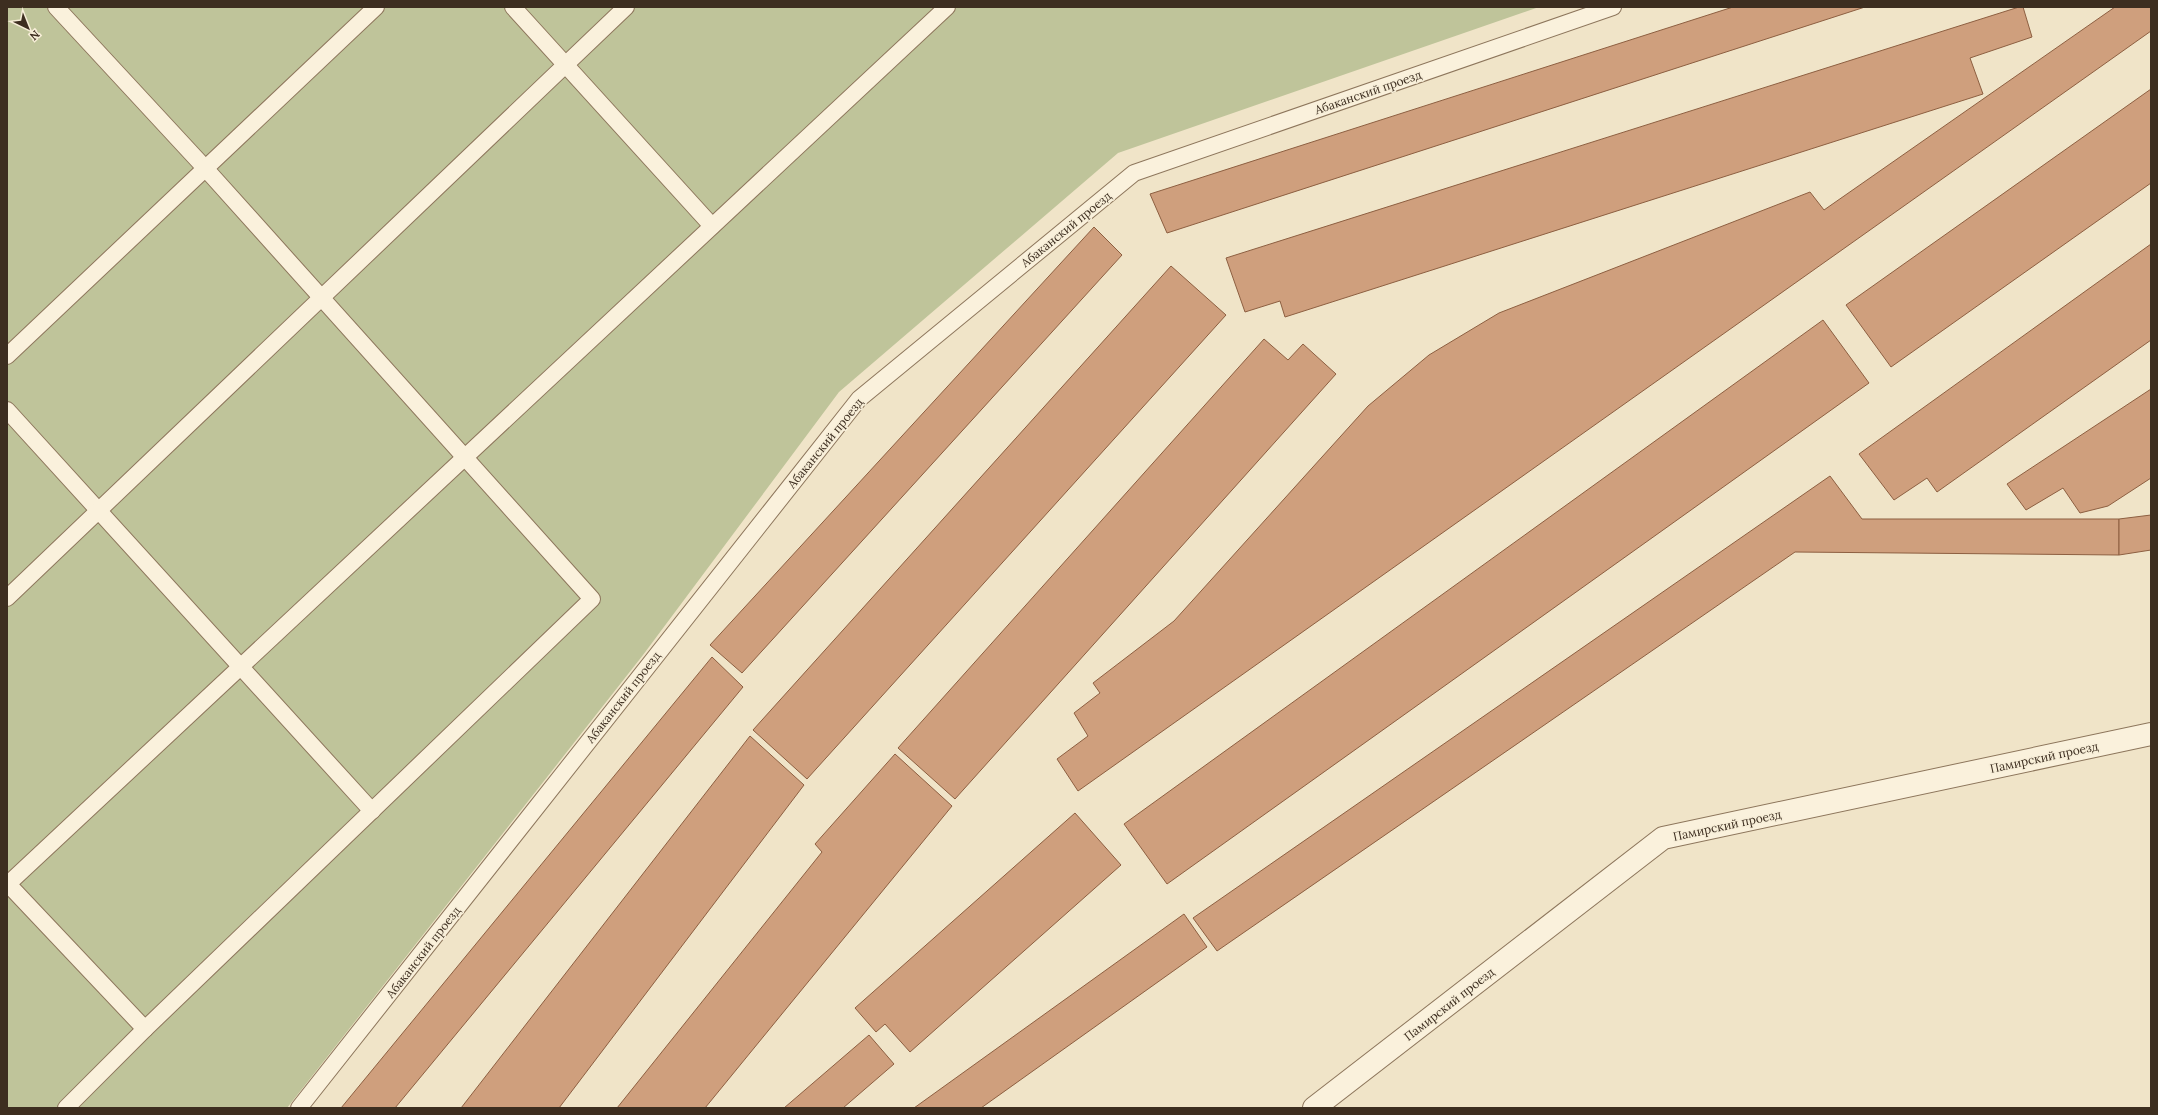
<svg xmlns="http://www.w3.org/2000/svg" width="2158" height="1115" font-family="Lora,serif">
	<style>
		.cemetery { fill: #bfc49a }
		.building { fill: #cf9f7d; stroke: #8d5f41 }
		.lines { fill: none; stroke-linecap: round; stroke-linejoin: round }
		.lane-casing { stroke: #8d765c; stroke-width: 18 }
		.street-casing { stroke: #8d765c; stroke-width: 24 }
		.lane { stroke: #faf1dc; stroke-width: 16 }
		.street { stroke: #faf1dc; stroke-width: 22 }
		.labels { text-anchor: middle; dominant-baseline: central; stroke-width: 3; stroke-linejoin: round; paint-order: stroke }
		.street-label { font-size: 12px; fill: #3d2e20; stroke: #f7eed8 }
	</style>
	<rect width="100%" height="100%" fill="#f0e4c8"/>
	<path class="cemetery" d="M 7,7 L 1539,7 L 1118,153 L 839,392 L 643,655 L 287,1108 L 7,1108 Z"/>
	<g class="building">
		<path d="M 1733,7 L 1865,7 L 1167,233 L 1150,194 Z"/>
		<path d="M 2019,7 L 2023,7 L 2032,37 L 1970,58 L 1983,94 L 1285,317 L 1280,301 L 1245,312 L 1226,258 Z"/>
		<path d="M 2115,7 L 2151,7 L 2151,31 L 1078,791 L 1057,759 L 1088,736 L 1074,713 L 1100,693 L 1093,683 L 1174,621 L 1368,406 L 1429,355 L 1499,313 L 1810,192 L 1824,210 Z"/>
		<path d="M 2151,89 L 2151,183 L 1891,367 L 1846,305 Z"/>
		<path d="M 1094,227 L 1122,255 L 742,673 L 710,645 Z"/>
		<path d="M 2151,244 L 2151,340 L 1937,492 L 1927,478 L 1894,500 L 1859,454 Z"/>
		<path d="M 1171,266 L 1226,315 L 807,779 L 753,730 Z"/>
		<path d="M 1823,320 L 1869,383 L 1167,884 L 1124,824 Z"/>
		<path d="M 1264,339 L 1288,360 L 1303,344 L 1336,374 L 955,799 L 898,748 Z"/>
		<path d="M 2151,389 L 2151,478 L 2108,506 L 2080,513 L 2063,488 L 2026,510 L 2007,484 Z"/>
		<path d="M 1830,476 L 1862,519 L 2119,519 L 2119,555 L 1795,552 L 1217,951 L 1193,918 Z"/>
		<path d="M 2151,515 L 2151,550 L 2119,555 L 2119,519 Z"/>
		<path d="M 712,657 L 743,687 L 395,1108 L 341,1108 Z"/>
		<path d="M 750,736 L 804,785 L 559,1108 L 461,1108 Z"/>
		<path d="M 895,754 L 952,806 L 705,1108 L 617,1108 L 822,852 L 815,844 Z"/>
		<path d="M 1075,813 L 1121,865 L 910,1052 L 885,1024 L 876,1032 L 855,1008 Z"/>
		<path d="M 1184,914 L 1207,947 L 981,1108 L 914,1108 Z"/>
		<path d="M 869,1035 L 894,1064 L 843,1108 L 784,1108 Z"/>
	</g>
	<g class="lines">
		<g class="lane-casing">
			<g id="lane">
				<path d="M 56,7 L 205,168 L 592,599 L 145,1029 L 66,1108"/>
				<path d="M 513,7 L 712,226"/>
				<path d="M 7,356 L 376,7"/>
				<path d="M 7,410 L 372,811"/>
				<path d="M 7,598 L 626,7"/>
				<path d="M 7,883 L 145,1029"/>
				<path d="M 8,884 L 947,7"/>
				<path d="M 299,1108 L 859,399 L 1134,173 L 1613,7"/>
			</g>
		</g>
		<g class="street-casing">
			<path id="street" d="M 1314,1108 L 1663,838 L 2151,734"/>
		</g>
		<use href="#lane" class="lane"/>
		<use href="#street" class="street"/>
	</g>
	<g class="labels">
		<g class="street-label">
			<text transform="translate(1368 92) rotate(-19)">Абаканский проезд</text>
			<text transform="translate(1066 229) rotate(-39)">Абаканский проезд</text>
			<text transform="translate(825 443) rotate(-51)">Абаканский проезд</text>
			<text transform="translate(623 697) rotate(-52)">Абаканский проезд</text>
			<text transform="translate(2044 757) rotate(-12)">Памирский проезд</text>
			<text transform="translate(1727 825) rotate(-12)">Памирский проезд</text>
			<text transform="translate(423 952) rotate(-52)">Абаканский проезд</text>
			<text transform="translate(1449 1004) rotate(-38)">Памирский проезд</text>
		</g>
	</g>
	<rect width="2158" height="1115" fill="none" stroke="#3d2e20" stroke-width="16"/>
	<g transform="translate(28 28) rotate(137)" stroke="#f7eed8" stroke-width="3" paint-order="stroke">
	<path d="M0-3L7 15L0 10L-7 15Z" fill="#3d2e20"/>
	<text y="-6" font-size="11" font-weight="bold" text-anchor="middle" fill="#3d2e20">N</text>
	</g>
</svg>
